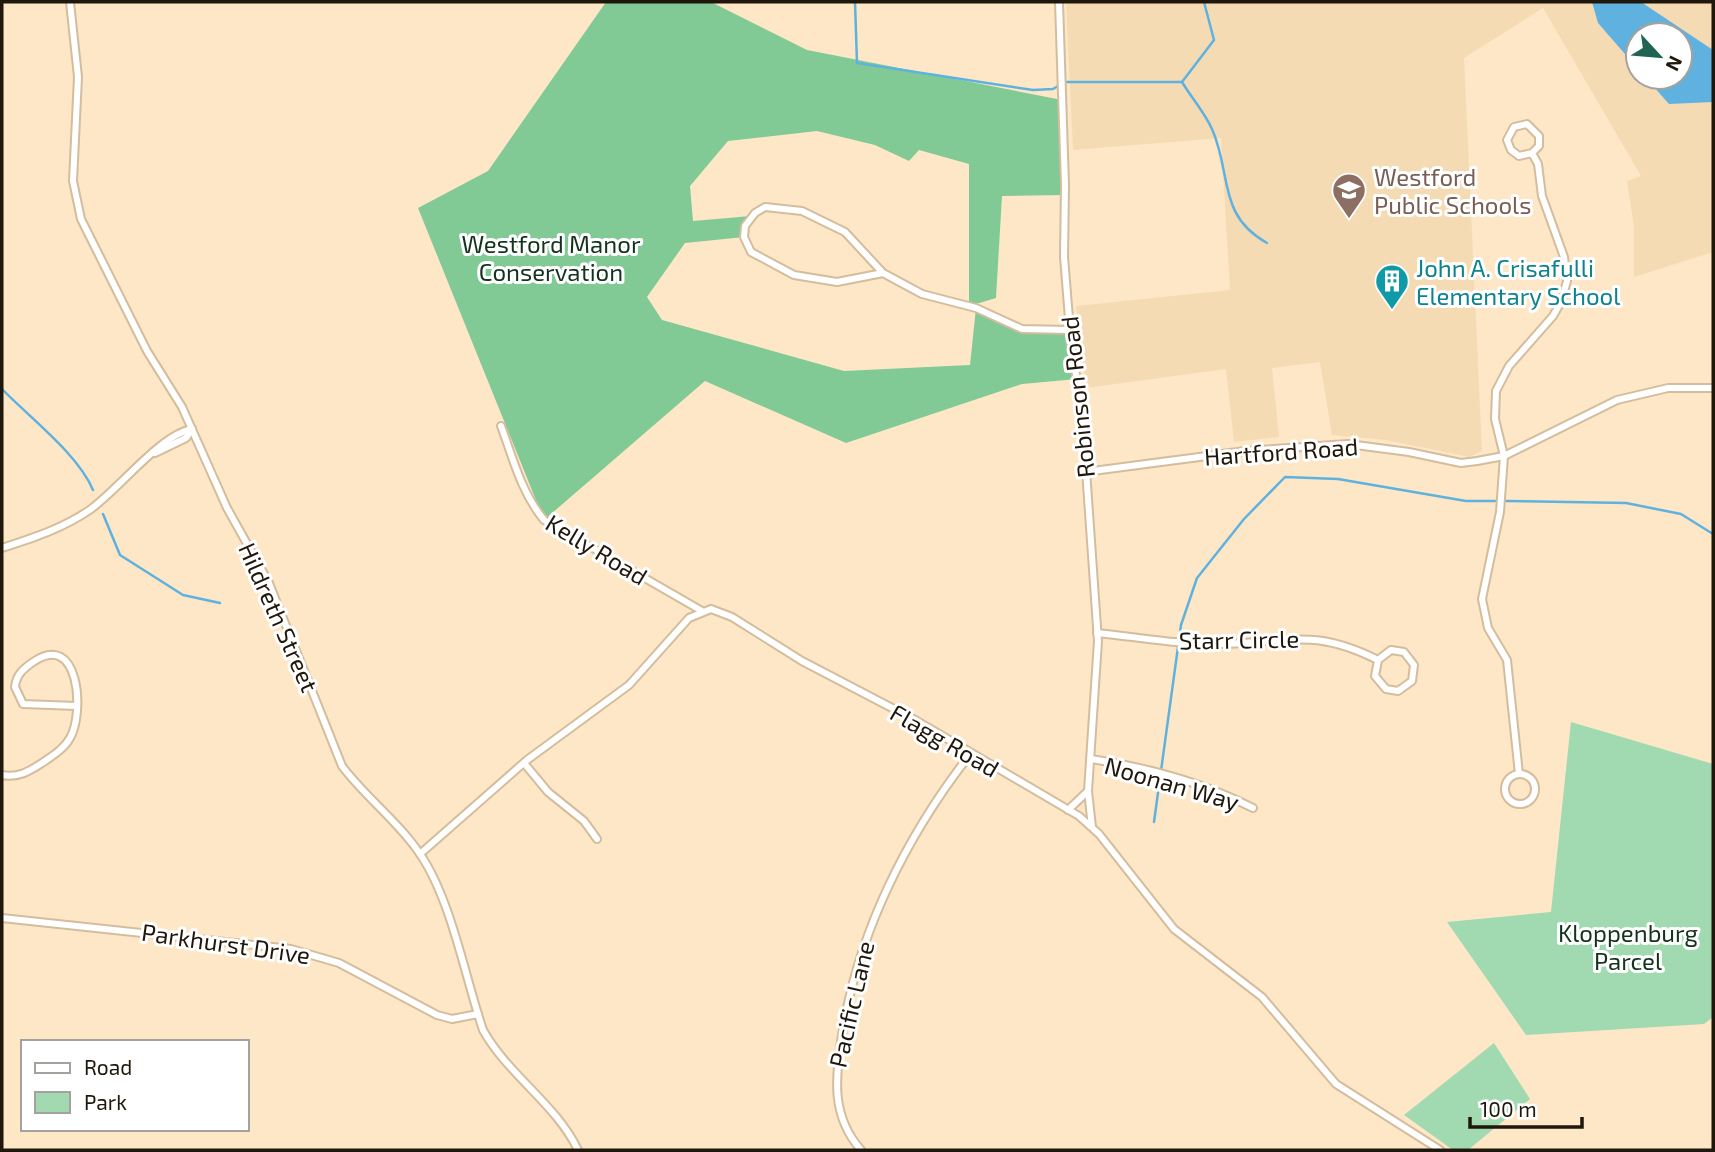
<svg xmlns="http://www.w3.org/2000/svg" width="1715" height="1152" font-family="'Exo 2',sans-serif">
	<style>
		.built { fill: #f5dbb3; fill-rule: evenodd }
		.green { fill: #a1dab0 }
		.forest { fill: #81ca95 }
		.water { fill: #5fb2e0 }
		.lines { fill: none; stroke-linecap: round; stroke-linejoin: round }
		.stream { stroke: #5fb2e0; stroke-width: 2.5 }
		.street-casing { stroke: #d3bd9d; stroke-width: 10 }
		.street { stroke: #fff; stroke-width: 6 }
		.labels { text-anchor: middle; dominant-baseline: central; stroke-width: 6; stroke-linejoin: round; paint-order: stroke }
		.education-label { font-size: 24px; fill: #785e54; stroke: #fff; text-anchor: start }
		.park-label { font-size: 24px; fill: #14331e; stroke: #fff }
		.culture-label { font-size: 24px; fill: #0d838f; stroke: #fff; text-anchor: start }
		.street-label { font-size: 24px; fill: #1f170b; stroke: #fff }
	</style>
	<rect width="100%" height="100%" fill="#fde7c6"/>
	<path class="built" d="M 1066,2 L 1713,2 L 1713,252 L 1634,277 L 1634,227 L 1627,181 L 1641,176 L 1543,8 L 1464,58 L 1482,451 L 1469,457 L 1386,440 L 1332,435 L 1320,362 L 1272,368 L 1279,437 L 1234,442 L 1226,369 L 1086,388 L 1076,306 L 1230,290 L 1221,138 L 1073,150 ZM 1638,35 L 1680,35 L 1680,77 L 1638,77 Z"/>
	<g class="green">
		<path d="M 1571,722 L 1713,764 L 1713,1017 L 1704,1024 L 1526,1035 L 1447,922 L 1551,912 Z"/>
		<path d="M 1494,1043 L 1530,1099 L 1468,1150 L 1453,1150 L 1404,1115 Z"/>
	</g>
	<path class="forest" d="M 606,2 L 711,2 L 807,50 L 1062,100 L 1065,195 L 1002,196 L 996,298 L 969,306 L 969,164 L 919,150 L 909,161 L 875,145 L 817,131 L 728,141 L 690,186 L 693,221 L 751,216 L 744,237 L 685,243 L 647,297 L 662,320 L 844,371 L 970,365 L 976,308 L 1028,331 L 1070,330 L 1077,379 L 1022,384 L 846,443 L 705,381 L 544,520 L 418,208 L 488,171 Z"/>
	<path class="water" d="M 1592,2 L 1641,2 L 1713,50 L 1713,102 L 1669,104 L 1645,77 L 1680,77 L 1680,35 L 1638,35 L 1638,69 L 1598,23 Z"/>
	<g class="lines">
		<g class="stream">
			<path d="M 855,2 L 857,63 L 1033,90 L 1053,89 L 1065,82 L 1182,82 L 1214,40 L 1204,2"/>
			<path d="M 1182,82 C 1191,97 1205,113 1212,129 C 1232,174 1217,215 1267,243"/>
			<path d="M 2,389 C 29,417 78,454 93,490"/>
			<path d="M 1506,501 L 1626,503 L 1681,514 L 1713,534"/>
			<path d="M 103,514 L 120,555 L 183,595 L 220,603"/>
			<path d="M 1154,822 L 1181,625 L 1197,578 L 1244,519 L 1285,477 L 1338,479 L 1466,501 L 1495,501"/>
		</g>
		<g class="street-casing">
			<g id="street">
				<path d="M 70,2 L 78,77 L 73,181 L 81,219 L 147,351 L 182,407 L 227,508 L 269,583 L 342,766 C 366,798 398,821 420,854 C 451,899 465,977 483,1030 C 508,1075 556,1104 578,1150"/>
				<path d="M 1059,2 L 1065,185 L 1064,257 L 1071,343 L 1082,413 L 1098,641 L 1088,791 L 1092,827"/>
				<path d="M 883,273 L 837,282 L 794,275 L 751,252 L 744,237 L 745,226 L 755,213 L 765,207 L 802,211 L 845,232 L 883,273 L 922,294 L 976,308 L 1022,329 L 1070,330"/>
				<path d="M 501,426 C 513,458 521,492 544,520 L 702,611"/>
				<path d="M 155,453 L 186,438 L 192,429"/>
				<path d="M 1085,472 L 1245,451 L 1348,444 L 1409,452 L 1461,463 L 1477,461 L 1504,456 L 1617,400 L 1668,388 L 1713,388"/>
				<path d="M 2,548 C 33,538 64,528 91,509 C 120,488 160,435 192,429"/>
				<path d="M 1097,633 C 1138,637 1180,645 1221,644 C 1287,643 1312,627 1378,660 L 1375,676 L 1386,689 L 1398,691 L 1412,681 L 1414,665 L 1404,652 L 1391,650 L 1378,660"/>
				<path d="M 1091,759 C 1145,767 1204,783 1253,808"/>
				<path d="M 524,763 L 548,792 L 584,821 L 597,839"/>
				<path d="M 1519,774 L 1507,660 L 1488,628 L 1482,599 L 1500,512 L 1504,456 L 1495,419 L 1496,391 L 1509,366 L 1553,316 L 1561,302 L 1567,281 L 1564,257 L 1542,196 L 1538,164 L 1532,153 L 1539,146 L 1539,136 L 1527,124 L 1514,127 L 1507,140 L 1511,150 L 1519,156 L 1532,153"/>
				<circle cx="1520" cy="789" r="15"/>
				<path d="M 2,775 C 18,778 28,772 42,763 C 52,756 64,749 70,738 C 85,712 79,630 33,662 C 23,669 16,675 15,687 L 23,704 L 77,706"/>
				<path d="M 1068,810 L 1087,792"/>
				<path d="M 420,854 L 527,760 L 629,685 L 689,618 L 711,609 L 732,617 L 802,661 L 917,721 L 1079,816 L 1099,834 L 1174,929 L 1262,997 L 1336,1084 L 1440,1150"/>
				<path d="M 2,918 L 291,949 L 339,963 L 437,1015 L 452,1019 L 478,1014"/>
				<path d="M 861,1150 C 831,1116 835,1078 842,1035 C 858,932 907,835 971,753"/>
			</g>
		</g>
		<use href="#street" class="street"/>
	</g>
	<defs>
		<g id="school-pin" transform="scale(1.75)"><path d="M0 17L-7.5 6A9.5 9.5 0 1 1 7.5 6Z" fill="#8d6e63" stroke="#fff"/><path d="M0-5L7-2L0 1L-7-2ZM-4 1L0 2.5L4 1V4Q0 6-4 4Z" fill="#fff"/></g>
		<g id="building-pin" transform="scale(1.75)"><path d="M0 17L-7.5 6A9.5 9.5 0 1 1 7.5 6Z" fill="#0f9aa8" stroke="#fff"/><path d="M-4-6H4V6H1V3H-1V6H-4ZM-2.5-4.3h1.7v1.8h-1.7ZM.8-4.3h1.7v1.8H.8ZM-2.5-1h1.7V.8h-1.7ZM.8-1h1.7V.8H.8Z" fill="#fff"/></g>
	</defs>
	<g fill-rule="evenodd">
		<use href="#school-pin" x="1349" y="190"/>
		<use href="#building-pin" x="1392" y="281"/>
	</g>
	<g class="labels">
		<g class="education-label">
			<text x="1374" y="176">Westford<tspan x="1374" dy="28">Public Schools</tspan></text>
		</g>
		<g class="park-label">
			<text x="551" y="243">Westford Manor<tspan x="551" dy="28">Conservation</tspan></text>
			<text x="1628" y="932">Kloppenburg<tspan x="1628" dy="28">Parcel</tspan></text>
		</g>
		<g class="culture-label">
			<text x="1416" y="267">John A. Crisafulli<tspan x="1416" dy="28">Elementary School</tspan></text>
		</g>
		<g class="street-label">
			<text transform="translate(1077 397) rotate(-96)">Robinson Road</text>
			<text transform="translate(1281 451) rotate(-4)">Hartford Road</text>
			<text transform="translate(597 549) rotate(31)">Kelly Road</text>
			<text transform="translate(279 617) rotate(66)">Hildreth Street</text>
			<text transform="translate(1239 639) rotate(-1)">Starr Circle</text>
			<text transform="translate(945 740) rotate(30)">Flagg Road</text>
			<text transform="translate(1172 783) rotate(16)">Noonan Way</text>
			<text transform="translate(226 943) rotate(8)">Parkhurst Drive</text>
			<text transform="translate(851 1004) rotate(-77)">Pacific Lane</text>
		</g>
	</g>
	<rect width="1715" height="1152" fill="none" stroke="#1f170b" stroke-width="7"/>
	<rect x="21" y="1040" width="228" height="91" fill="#ffffff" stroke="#a5a29d" stroke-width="2"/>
	<rect x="35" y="1063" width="35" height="10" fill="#ffffff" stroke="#a5a29d" stroke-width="2"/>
	<text x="84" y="1075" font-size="21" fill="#1f170b">Road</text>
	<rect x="35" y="1092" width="35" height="21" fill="#a1dab0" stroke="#a5a29d" stroke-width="2"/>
	<text x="84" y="1110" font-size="21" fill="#1f170b">Park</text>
	<g transform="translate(1659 56) rotate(116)"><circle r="33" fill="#ffffff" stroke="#a5a29d" stroke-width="2"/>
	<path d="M0-5L12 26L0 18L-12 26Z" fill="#206454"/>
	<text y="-10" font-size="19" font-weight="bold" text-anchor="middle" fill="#1f170b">N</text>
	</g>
	<path d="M1470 1117v10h112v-10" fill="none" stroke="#1f170b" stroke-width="3.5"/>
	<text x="1480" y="1117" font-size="21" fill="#1f170b" stroke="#ffffff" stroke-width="5" paint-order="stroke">100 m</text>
</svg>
